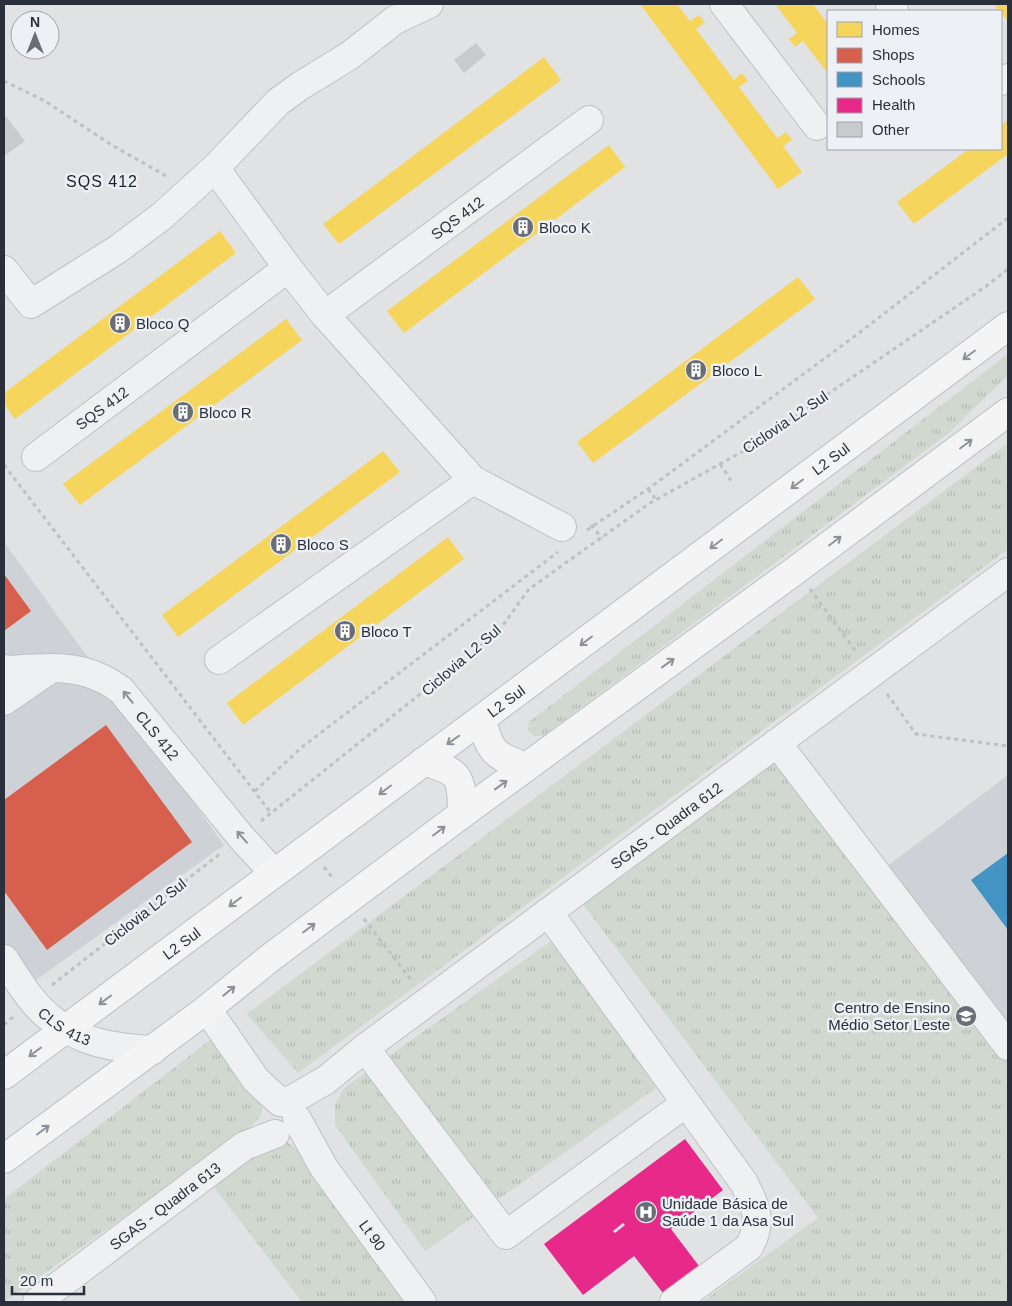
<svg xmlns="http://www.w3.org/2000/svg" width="1012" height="1306" font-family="Helvetica,sans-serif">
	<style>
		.built { fill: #ced2d7 }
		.grass { fill: url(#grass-tufts) }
		.homes { fill: #f6d55c }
		.shops { fill: #d6604d }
		.schools { fill: #4393c3 }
		.health { fill: #e7298a; fill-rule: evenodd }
		.building { fill: #c8cacc }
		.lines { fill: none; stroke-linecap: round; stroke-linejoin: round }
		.minor-casing { stroke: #bec0c2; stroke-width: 30 }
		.major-casing { stroke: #bcbfc2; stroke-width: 30 }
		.path { stroke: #bec0c3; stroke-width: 3; stroke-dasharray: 4 4; stroke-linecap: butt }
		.minor { stroke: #eff0f1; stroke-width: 28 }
		.major { stroke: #f4f4f5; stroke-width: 28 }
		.oneway { stroke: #8e9298 }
		.oneway2 { stroke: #8c9096 }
		.labels { text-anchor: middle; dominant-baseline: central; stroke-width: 5; stroke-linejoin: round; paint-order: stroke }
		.street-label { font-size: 15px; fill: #29303b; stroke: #edf0f4 }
		.poi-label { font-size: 15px; fill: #29303b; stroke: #edf0f4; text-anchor: start }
		.neighbourhood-label { font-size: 16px; letter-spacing: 1px; fill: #1b212c; stroke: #edf0f4 }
	</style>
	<defs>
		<pattern id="grass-tufts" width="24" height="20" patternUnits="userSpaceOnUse" patternTransform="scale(1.25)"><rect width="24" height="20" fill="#d1d8d0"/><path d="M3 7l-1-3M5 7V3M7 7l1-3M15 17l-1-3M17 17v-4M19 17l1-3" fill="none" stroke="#b3bab4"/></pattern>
	</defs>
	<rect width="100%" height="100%" fill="#e0e2e4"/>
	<g class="built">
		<path d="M 4,542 L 224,845 L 29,985 L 4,949 Z"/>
		<path d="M 1008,775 L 1008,1131 L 840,902 Z"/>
	</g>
	<g class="grass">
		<path d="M 1008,354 L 1008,375 L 950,432 L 543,736 L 534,736 L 528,730 L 529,722 Z"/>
		<path d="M 1008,443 L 1008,549 L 298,1073 L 247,1014 Z"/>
		<path d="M 777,743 L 1008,1067 L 1008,1302 L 702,1302 L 818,1218 L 574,892 Z"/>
		<path d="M 554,939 L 659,1086 L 425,1251 L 335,1125 L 335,1105 L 344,1088 Z"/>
		<path d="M 218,1034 L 263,1108 L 260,1117 L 248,1129 L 4,1302 L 4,1199 Z"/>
		<path d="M 275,1134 L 324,1168 L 422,1302 L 302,1302 L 205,1175 Z"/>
	</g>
	<g class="homes">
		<path d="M 640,4 L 677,4 L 690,21 L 699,15 L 705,22 L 696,29 L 734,80 L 742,73 L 748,81 L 739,87 L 777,138 L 786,132 L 792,140 L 783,146 L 802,172 L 778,189 Z"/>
		<path d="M 775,4 L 813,4 L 828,24 L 828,74 L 803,41 L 795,47 L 789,39 L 797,33 Z"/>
		<path d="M 994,4 L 1008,4 L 1008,19 L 1007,20 Z"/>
		<path d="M 544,57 L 561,80 L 339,244 L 323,224 Z"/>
		<path d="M 1008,120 L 1008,154 L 914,224 L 897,202 L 969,149 L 1001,149 L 1001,125 Z"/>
		<path d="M 609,145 L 625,167 L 404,333 L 387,311 Z"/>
		<path d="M 220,231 L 236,253 L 15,419 L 4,404 L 4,393 Z"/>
		<path d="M 798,277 L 815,299 L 593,463 L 577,442 Z"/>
		<path d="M 286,319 L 302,340 L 80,505 L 63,484 Z"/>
		<path d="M 383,451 L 400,472 L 178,637 L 162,615 Z"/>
		<path d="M 448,537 L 464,559 L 243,725 L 227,703 Z"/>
	</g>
	<g class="shops">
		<path d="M 4,574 L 31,611 L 4,631 Z"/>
		<path d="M 106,725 L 192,842 L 47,950 L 4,891 L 4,800 Z"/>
	</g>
	<path class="schools" d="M 1008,853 L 1008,930 L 971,880 Z"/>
	<path class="health" d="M 685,1139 L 723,1190 L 671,1229 L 699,1266 L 663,1293 L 634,1256 L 583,1295 L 544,1244 ZM 623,1223 L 625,1225 L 615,1233 L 613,1231 Z"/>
	<g class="building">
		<path d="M 476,43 L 486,55 L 464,73 L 454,60 Z"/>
		<path d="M 4,114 L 25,141 L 4,156 Z"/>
	</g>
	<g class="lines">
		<g class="minor-casing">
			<g id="minor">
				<path d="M 724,4 L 817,126"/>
				<path d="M 890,4 L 894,11"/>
				<path d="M 1001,81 L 1008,78"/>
				<path d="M 215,168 L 288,268 L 325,315 L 473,480 L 562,527"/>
				<path d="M 4,270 L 31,304 L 118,249 L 162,216 L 215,168 L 278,102 L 300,86 L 349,56 L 395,20 L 429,4"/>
				<path id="s1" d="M 325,315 L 589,120"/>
				<path id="s2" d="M 36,457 L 288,268"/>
				<path d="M 219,660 L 473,480"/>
				<path id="s3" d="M 4,669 L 9,670 C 39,668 73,664 101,678 C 108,681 115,686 121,690 L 241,837 L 274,873"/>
				<path d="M 4,701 L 52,668"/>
				<path d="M 777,743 L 1008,1046"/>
				<path d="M 548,912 L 744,1183 C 756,1208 763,1221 749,1247 L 674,1302"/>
				<path id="s4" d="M 4,959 C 17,978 30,1002 49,1017 C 79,1043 115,1048 153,1050"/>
				<path d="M 207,1009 L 256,1080 L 280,1102"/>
				<path d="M 365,1048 L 506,1235 L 686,1103"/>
				<path id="s5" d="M 286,1103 L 326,1080 L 365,1048 L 1008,572"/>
				<path id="s6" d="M 297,1119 L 324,1168 L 422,1302"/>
				<path id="s7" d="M 37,1302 L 244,1146 L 275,1134"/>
			</g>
		</g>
		<g class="major-casing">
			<g id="major">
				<path d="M 482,719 C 489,752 495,756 526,767"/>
				<path d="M 424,761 C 460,772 462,776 462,814"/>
				<path id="s8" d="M 4,1075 L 1008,326"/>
				<path d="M 4,1159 L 207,1009 L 270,958 L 462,814 L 796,570 L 1008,412"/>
			</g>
		</g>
		<g class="path">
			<path d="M 4,81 L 45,101 L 110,144 L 168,177"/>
			<path d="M 720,464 L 732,482"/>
			<path d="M 4,465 L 271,813"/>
			<path d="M 648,489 L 656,500"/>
			<path d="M 591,525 L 602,538"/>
			<path d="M 587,530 L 648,489 L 859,333 L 1008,218"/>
			<path d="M 810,589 L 857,653"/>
			<path d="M 887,694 L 916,734 L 1008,746"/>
			<path d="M 255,791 L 302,747 L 558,552"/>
			<path d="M 261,821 L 498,632 L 529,589 L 650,503 L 747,449 L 985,287 L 1008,269"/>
			<path d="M 324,867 L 333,878"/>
			<path d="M 364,919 L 412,981"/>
			<path d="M 52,985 L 221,853"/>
			<path d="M 4,1025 L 13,1017"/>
		</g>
		<use href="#minor" class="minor"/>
		<use href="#major" class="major"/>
	</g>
	<defs><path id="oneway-shaft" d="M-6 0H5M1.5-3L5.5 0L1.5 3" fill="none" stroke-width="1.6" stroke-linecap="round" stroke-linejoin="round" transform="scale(1.25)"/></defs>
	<g class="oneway">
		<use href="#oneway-shaft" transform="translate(969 355) rotate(143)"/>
		<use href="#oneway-shaft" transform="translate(966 444) rotate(-37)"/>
		<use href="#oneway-shaft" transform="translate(797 484) rotate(143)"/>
		<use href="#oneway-shaft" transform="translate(835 541) rotate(-37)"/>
		<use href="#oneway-shaft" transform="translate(716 544) rotate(143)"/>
		<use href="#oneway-shaft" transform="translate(586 641) rotate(143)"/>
		<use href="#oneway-shaft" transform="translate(668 663) rotate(-36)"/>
		<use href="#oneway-shaft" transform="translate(453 740) rotate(145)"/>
		<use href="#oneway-shaft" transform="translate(501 785) rotate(-36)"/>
		<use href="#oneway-shaft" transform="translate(385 790) rotate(143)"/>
		<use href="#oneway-shaft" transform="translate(439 831) rotate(-37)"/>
		<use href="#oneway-shaft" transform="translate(235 902) rotate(143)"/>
		<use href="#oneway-shaft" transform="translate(309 928) rotate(-37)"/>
		<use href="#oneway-shaft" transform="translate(229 991) rotate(-39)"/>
		<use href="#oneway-shaft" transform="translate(105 1000) rotate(143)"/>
		<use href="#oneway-shaft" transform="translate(35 1052) rotate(143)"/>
		<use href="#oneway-shaft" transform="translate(43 1130) rotate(-37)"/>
	</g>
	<g class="oneway2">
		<use href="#oneway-shaft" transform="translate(128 697) rotate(-129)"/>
		<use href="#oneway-shaft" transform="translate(242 837) rotate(-131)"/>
	</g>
	<defs>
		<g id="building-disc" transform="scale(1.125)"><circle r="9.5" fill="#696e76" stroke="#edf0f4"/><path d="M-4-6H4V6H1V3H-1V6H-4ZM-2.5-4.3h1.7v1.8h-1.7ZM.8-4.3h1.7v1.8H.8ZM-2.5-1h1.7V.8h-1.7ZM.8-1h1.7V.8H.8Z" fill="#fff"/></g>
		<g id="university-disc" transform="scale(1.125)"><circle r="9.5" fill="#696e76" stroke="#edf0f4"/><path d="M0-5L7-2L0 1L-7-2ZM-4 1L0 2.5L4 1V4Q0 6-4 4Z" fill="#fff"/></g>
		<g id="hospital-disc" transform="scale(1.125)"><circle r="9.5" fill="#696e76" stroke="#edf0f4"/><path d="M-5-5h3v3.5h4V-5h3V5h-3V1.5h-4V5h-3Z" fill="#fff"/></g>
	</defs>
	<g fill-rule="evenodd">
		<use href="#building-disc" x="523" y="227"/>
		<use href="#building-disc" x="120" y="323"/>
		<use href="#building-disc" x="696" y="370"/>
		<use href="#building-disc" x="183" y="412"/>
		<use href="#building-disc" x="281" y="544"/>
		<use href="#building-disc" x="345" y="631"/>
		<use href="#university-disc" x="966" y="1016"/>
		<use href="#hospital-disc" x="646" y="1212"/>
	</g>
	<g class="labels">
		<g class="street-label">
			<text stroke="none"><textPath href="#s1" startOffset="164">SQS 412</textPath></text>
			<text stroke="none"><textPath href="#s2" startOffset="82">SQS 412</textPath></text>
			<text transform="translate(785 422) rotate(-34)">Ciclovia L2 Sul</text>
			<text stroke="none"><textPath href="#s8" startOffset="1031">L2 Sul</textPath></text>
			<text transform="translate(461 660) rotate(-41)">Ciclovia L2 Sul</text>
			<text stroke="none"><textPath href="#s8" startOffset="626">L2 Sul</textPath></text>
			<text stroke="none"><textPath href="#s3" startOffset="180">CLS 412</textPath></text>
			<text stroke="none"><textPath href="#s5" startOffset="471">SGAS - Quadra 612</textPath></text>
			<text transform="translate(145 912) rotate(-38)">Ciclovia L2 Sul</text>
			<text stroke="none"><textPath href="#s8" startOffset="221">L2 Sul</textPath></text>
			<text stroke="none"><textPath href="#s4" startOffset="92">CLS 413</textPath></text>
			<text stroke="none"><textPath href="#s7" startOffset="160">SGAS - Quadra 613</textPath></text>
			<text stroke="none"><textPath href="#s6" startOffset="139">Lt 90</textPath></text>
		</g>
		<g class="poi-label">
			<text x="539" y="227">Bloco K</text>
			<text x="136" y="323">Bloco Q</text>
			<text x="712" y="370">Bloco L</text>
			<text x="199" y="412">Bloco R</text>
			<text x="297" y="544">Bloco S</text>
			<text x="361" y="631">Bloco T</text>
			<text x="950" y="1007" text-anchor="end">Centro de Ensino<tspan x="950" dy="17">Médio Setor Leste</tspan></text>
			<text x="662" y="1203">Unidade Básica de<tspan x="662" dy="17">Saúde 1 da Asa Sul</tspan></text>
		</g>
		<g class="neighbourhood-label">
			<text x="102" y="181">SQS 412</text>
		</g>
	</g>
	<rect width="1012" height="1306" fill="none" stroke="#29303b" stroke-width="10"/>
	<rect x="827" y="10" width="175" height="140" fill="#edf0f4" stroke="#9fa3aa"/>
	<rect x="837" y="22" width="25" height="15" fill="#f6d55c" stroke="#9fa3aa"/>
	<text x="872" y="35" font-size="15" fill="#29303b">Homes</text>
	<rect x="837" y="48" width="25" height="15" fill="#d6604d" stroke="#9fa3aa"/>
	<text x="872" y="60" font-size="15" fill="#29303b">Shops</text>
	<rect x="837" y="72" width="25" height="15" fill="#4393c3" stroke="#9fa3aa"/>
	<text x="872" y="85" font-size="15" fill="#29303b">Schools</text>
	<rect x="837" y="98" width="25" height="15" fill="#e7298a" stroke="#9fa3aa"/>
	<text x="872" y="110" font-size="15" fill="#29303b">Health</text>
	<rect x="837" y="122" width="25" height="15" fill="#c8cacc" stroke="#9fa3aa"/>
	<text x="872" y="135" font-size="15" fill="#29303b">Other</text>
	<g transform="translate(35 35)"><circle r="24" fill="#edf0f4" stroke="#9fa3aa"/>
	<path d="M0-4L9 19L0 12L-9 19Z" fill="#696e76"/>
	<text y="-8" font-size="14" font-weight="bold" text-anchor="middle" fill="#29303b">N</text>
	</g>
	<path d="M12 1286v8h72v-8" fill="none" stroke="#29303b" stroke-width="2.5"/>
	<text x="20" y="1286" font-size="15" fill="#29303b" stroke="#edf0f4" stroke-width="4" paint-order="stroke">20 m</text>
</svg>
